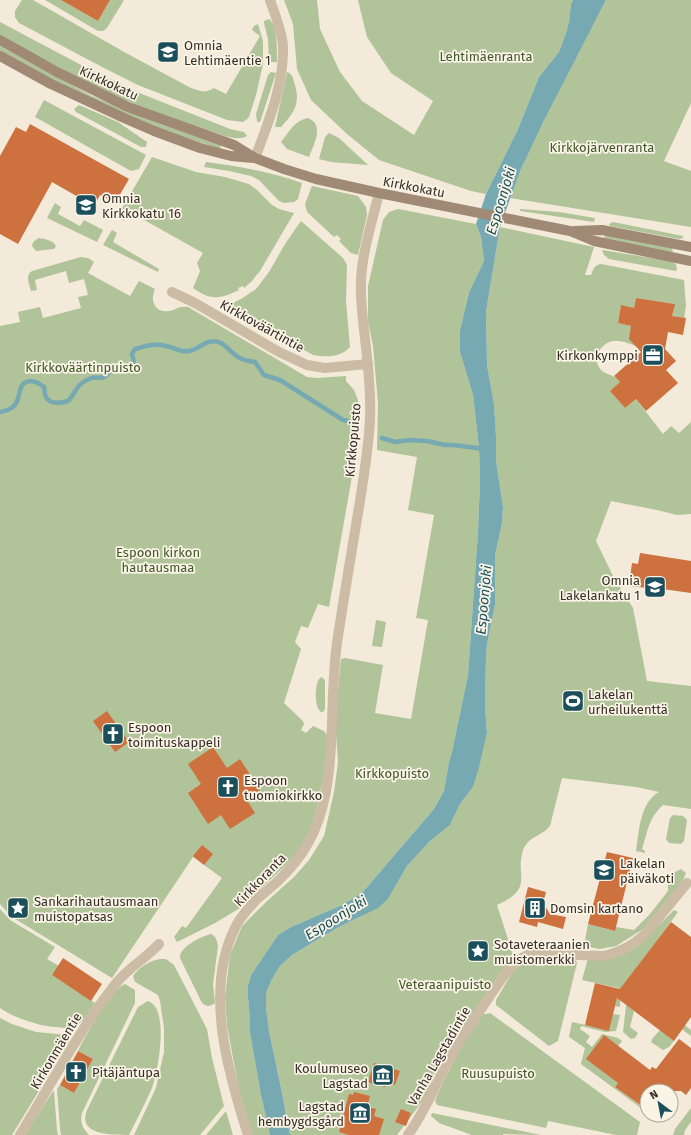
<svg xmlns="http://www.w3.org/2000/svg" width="691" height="1135" font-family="'Fira Sans',sans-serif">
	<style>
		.green { fill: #b0c399 }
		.water { fill: #77a9b2 }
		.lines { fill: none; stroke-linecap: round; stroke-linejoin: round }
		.stream { stroke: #77a9b2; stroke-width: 4.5 }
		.building { fill: #cd713e }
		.minor { stroke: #ccbba5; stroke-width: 10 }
		.secondary { stroke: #a08a76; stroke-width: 10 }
		.labels { text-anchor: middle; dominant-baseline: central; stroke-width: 3.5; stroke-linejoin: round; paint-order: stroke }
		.poi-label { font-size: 13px; fill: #372e27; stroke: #faf4e7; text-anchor: start }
		.park-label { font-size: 13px; fill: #415729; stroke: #faf4e7 }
		.street-label { font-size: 13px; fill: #372e27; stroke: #faf4e7 }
		.water-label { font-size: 14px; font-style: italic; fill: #1a4f5b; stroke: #faf4e7 }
	</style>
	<rect width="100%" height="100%" fill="#f3eada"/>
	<g class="green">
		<path d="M 22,0 L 33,0 L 126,53 L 189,87 C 199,91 205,94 214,88 L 226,94 L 260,36 L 252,30 L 254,26 L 258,24 L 263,41 L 263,64 L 256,95 L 249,117 L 246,120 L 243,122 L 227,120 L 138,85 L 104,68 L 19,23 L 15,17 L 15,11 Z"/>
		<path d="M 45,0 L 61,0 L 98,21 L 110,0 L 124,0 L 107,28 L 103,31 L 98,31 Z"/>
		<path d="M 284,0 L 317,0 L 320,29 L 340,72 L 362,101 L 414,135 L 433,101 L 391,73 L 367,37 L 358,0 L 573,0 L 571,4 L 569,22 L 566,33 L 559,52 L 539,77 L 518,129 L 486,194 L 471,191 L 379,160 L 347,134 L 311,100 L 297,69 L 293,24 Z"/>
		<path d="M 606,0 L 691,0 L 691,103 L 664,161 L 691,171 L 691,227 L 510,198 C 534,129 573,65 606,0 Z"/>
		<path d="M 269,19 C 278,26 277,52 277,62 L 271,62 L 269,60 L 268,39 L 264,23 L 264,21 Z"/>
		<path d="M 0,22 L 83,66 L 142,94 L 230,129 L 244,132 L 247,136 C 236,142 220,134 209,131 C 135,109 66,74 0,35 Z"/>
		<path d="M 0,46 L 92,96 L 160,124 L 221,145 L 220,149 L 159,129 L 90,100 L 0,51 Z"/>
		<path d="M 271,72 L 276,73 L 260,122 L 258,122 L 257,121 L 256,114 L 268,75 Z"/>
		<path d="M 287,72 C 292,74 293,77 294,82 C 301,102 295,112 281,127 L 275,127 Z"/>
		<path d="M 44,100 L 146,155 L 139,169 L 131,171 L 35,117 Z"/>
		<path d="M 79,105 L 118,122 L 147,142 L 146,147 L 141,147 L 76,112 L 74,109 Z"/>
		<path d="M 308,118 C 325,125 314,144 309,157 L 287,149 L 281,142 C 289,132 295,120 308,118 Z"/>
		<path d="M 329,133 L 339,138 L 368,165 L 331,162 L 319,159 L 325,137 Z"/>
		<path d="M 152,157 L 196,172 L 225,177 L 249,184 L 257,190 L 272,205 L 279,209 L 294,213 L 260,271 L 251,282 L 244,288 L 243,286 L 238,288 L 239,290 C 220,299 211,301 193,288 L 200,271 L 197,263 L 203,253 L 130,212 L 124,221 L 117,217 Z"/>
		<path d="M 206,162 C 238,166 271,172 302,183 L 298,199 L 294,202 L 284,203 L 279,201 L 259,180 L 251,176 L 229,171 L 204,167 Z"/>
		<path d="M 312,186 L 358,196 L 366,207 L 367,215 L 358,255 L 351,253 L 339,241 L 341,239 L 337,235 L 334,237 L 307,212 L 305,204 Z"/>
		<path d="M 55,203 L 61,207 L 58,214 L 80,226 L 84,220 L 103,230 L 97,242 L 47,218 Z"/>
		<path d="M 398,209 L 476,224 L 481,237 L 484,261 L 469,294 L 460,330 L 460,352 L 473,395 L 479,448 L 480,480 L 478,532 L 468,675 L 452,752 L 449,762 L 444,791 L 434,809 L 362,893 L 342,905 L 291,927 L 278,935 L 251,975 L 248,985 L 248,997 L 250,1021 L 250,1033 L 261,1095 L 270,1135 L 252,1135 L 239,1090 L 227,1026 L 225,997 L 230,955 L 242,926 L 266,902 L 294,877 L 309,860 L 324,836 L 334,792 L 338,762 L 335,720 L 341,659 L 345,658 L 383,665 L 375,713 L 411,719 L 428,620 L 416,618 L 434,515 L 408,510 L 417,457 L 377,450 L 378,403 L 373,346 L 368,321 L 368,286 L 383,220 L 389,212 Z"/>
		<path d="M 520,209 L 559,212 L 595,218 L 594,222 L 520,211 Z"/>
		<path d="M 301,221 L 343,258 L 347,265 L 346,301 L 350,347 C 340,358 326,357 313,355 L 226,306 L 241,299 L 256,289 L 269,272 L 285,244 Z"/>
		<path d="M 613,222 L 683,236 L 683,238 L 679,239 L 610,226 L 609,224 Z"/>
		<path d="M 500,227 L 594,247 L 585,275 L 591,275 C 593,270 594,265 601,264 L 684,280 L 686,306 L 684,318 L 672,316 L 674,304 L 636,298 L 634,308 L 621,306 L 618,323 L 631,326 L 636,346 C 617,338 606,337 595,357 C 602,380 607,368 620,382 L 610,391 L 625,408 L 636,399 L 663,434 L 671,426 L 679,433 L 691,422 L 691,514 L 677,515 L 657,510 L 611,501 L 596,541 L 614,578 L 633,608 L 647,681 L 691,686 L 691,809 L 663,805 C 648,819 648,831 642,849 L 645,851 L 645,853 L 636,851 C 639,832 640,802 659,792 L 636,787 L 562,778 L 550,826 C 542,836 531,835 524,848 C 522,851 522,856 521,860 C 520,868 522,875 521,882 C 520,894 506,901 497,905 L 514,958 L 448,1048 L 434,1075 L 427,1095 L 397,1135 L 290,1135 L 281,1088 L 269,1031 L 266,1007 L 266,993 L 271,981 L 280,966 L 292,955 L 337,928 L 360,917 L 388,899 L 407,866 L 430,841 L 450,825 L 460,804 L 473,787 L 487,733 L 485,706 L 486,657 L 487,644 L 495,605 L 495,556 L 502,523 L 503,507 L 496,461 L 496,436 L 494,404 L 487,365 L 486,312 Z"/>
		<path d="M 112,230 L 117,233 L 113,242 L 159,269 L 158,272 L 103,245 Z"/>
		<path d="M 606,235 L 672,248 L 673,251 L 670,253 L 605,240 L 604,237 Z"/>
		<path d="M 39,238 C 46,239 52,240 56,246 L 54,249 L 36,251 L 32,246 C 33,241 35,240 39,238 Z"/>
		<path d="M 602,250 L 670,261 L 676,264 L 677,269 L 676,271 L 609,259 L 604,255 Z"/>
		<path d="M 81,257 L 88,258 L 94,262 L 88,273 L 130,296 L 139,281 L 155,289 C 150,300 154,313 169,311 C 177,310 177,306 188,307 L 307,377 L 317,378 L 346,376 L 346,381 L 354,390 L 358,400 L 357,448 L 329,607 L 318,604 L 308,628 L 301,626 L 295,642 L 301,649 L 284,703 L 303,721 L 304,724 L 301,730 L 306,733 L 313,726 L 324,731 L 327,735 L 326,765 L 317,808 L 311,828 L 299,850 L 286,865 L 240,908 L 215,923 L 177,942 L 174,937 L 182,926 L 186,928 L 222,878 L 193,857 L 112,978 L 12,917 L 0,904 L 0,326 L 20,322 L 18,312 L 40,307 L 43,318 L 81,308 L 78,297 L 88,295 L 84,279 L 69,283 L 66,271 L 35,280 L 37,290 L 31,291 C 29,284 25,275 32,271 Z"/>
		<path d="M 376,620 L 386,622 L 382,647 L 372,646 Z"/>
		<path d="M 321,677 L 324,679 L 325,681 L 325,709 L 323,712 L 321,712 C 314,708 314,682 321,677 Z"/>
		<path d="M 673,815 L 683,816 L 687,820 L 684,841 L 681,844 L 669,843 L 666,839 L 670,818 Z"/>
		<path d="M 681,869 L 686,873 L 682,882 L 643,929 L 616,946 L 600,949 L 584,946 L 588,924 L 614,931 L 616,927 L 634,930 L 650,914 L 668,891 L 668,878 L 673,873 Z"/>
		<path d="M 0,909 L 10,920 L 55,947 L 47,959 L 59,966 L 52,975 L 95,1003 C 90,1010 86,1018 80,1023 C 68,1034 30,1023 17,1017 C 11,1015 5,1011 0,1008 Z"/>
		<path d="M 674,910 L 678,912 L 627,981 L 691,1030 L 691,1036 L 638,996 L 629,1007 L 634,1011 L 630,1027 L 638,1033 L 635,1038 L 631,1039 L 623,1032 L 626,1006 L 631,992 L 621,990 L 620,1007 L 615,1006 L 619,988 L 582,980 L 588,958 L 651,933 Z"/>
		<path d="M 211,934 C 216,936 217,941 218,946 L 213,984 L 215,1003 C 210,1007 207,1007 202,1003 L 180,958 C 179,947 202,936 211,934 Z"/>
		<path d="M 532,957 L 576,960 L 577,963 L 558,1041 L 549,1046 L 496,1005 L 496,1000 C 506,984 513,965 532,957 Z"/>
		<path d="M 160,959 L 166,959 L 174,965 L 207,1029 L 212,1058 L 224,1106 L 200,1135 L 134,1135 L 156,1088 L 164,1052 L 164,1028 L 160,1001 L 158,995 L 135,982 L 133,976 C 140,967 148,961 160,959 Z"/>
		<path d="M 125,984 L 135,990 L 135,1003 L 82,1113 C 80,1122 82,1128 89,1135 L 61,1135 L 60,1129 L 57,1089 L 60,1085 L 74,1093 L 93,1059 L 78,1051 C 85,1036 111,990 125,984 Z"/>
		<path d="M 148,1001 C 170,1008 158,1071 152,1088 C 145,1104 137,1119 129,1135 C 110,1135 77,1135 87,1110 L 138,1007 Z"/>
		<path d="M 490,1013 L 640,1122 L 637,1135 L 616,1135 L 548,1121 L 546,1128 L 437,1105 L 435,1101 C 440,1087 473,1020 484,1014 C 486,1014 488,1014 490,1013 Z"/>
		<path d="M 613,1014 L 620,1015 L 616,1031 L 605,1032 L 581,1026 L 580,1029 L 590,1036 L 586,1042 L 592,1047 L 602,1034 L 618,1038 L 622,1041 L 618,1046 L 618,1083 L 615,1087 L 646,1110 L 647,1108 L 647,1111 L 645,1111 L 581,1064 L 585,1048 L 569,1037 L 572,1022 L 609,1030 Z"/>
		<path d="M 0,1018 L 12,1024 L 36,1032 L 67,1035 L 69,1041 L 12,1135 L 0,1135 Z"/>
		<path d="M 660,1030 L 674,1041 L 669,1047 L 663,1050 L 651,1042 L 652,1039 Z"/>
		<path d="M 53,1091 L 54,1091 L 57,1130 L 58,1135 L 25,1135 Z"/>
		<path d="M 691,1108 L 691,1122 L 685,1130 L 684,1135 L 673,1135 L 675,1129 Z"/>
		<path d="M 226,1111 L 233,1135 L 206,1135 Z"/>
		<path d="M 432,1113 L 541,1135 L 503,1134 L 503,1135 L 472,1135 L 439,1123 L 431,1116 Z"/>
	</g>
	<path class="water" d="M 573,0 L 606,0 L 543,122 L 520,171 L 500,227 L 486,312 L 487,365 L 494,404 L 496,436 L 496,461 L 503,507 L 502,523 L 495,556 L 495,605 L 487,644 L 486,657 L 485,706 L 487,733 L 479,767 L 473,787 L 460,804 L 450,825 L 430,841 L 407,866 L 388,899 L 378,908 L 337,928 L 292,955 L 280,966 L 271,981 L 266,993 L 266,1007 L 269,1031 L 281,1088 L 290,1135 L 270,1135 L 261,1095 L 250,1033 L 250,1021 L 248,997 L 248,985 L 251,975 L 278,935 L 291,927 L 342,905 L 362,893 L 434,809 L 444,791 L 449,762 L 452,752 L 468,675 L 478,532 L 480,480 L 479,448 L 473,395 L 460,352 L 460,330 L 469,293 L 484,261 L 481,237 L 476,224 L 486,194 L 518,129 L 539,77 L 559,52 L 566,33 L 569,22 L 571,4 Z"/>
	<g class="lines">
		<g class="stream">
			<path d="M 0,412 C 5,411 11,409 14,406 C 22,398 16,383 30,381 C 35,381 39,383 44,387 C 45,390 44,394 46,397 C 50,405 61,403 68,401 C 77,392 75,385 89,379 C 94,376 100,379 104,377 C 109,375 109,370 113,368 C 119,365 128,374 133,366 C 135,363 133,358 132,354 L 135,349 C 146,346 155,343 166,346 C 174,347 180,353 189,351 C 201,349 207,337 221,343 C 228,347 233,355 240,358 C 245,361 251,361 255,362 L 264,375 L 280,380 L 343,420 L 348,421 L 357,430"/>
			<path d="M 382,438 L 395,442 L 409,440 L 427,441 L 445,445 L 453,445 L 485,449"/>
		</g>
	</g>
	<g class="building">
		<path d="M 61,0 L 110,0 L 98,21 Z"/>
		<path d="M 30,124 L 129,179 L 115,203 L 100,195 L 94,206 L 52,182 L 18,244 L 0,234 L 0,156 L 16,127 L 26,132 Z"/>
		<path d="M 636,298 L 675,304 L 672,316 L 686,318 L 683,335 L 668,332 L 665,349 L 676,361 L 666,370 L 678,383 L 646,411 L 636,399 L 625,408 L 610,391 L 620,382 L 614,376 L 641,352 L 629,339 L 631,326 L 618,323 L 621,305 L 634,308 Z"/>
		<path d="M 640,553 L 691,561 L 691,593 L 648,587 L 648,588 L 629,586 L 632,563 L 638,564 Z"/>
		<path d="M 107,711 L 129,742 L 115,752 L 93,721 Z"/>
		<path d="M 213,747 L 227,768 L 240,759 L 260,790 L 246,799 L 255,813 L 230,829 L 221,815 L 208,824 L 188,793 L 201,784 L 188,764 Z"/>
		<path d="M 202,845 L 213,854 L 204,865 L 193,856 Z"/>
		<path d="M 607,852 L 633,858 L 615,931 L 588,924 Z"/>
		<path d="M 528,887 L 546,892 L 543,903 L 550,914 L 566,917 L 563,929 L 538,922 L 537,927 L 519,922 Z"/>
		<path d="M 671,922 L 691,937 L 691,1017 L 674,1041 L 617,998 L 609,1031 L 585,1025 L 595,983 L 620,989 Z"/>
		<path d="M 63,958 L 102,984 L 91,1001 L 52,975 Z"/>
		<path d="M 604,1035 L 650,1070 L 652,1067 L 656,1069 L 679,1039 L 691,1048 L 691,1088 L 686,1095 L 681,1091 L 647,1091 L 647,1110 L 615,1087 L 618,1083 L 586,1059 Z"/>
		<path d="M 78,1051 L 93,1059 L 74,1093 L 60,1085 Z"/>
		<path d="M 374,1063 L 400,1071 L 395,1085 L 387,1082 L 385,1087 L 368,1082 Z"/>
		<path d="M 354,1092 L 370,1096 L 367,1107 L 376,1109 L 374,1116 L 384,1119 L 379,1135 L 349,1135 L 339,1132 L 349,1094 L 353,1095 Z"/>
		<path d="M 401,1109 L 411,1113 L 406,1126 L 395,1122 Z"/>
	</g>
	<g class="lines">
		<g class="minor">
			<path d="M 255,158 C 268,123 284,85 283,47 C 283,36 274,11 270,0"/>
			<path d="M 172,292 L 195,303 L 279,352 L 307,365 L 325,368 L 368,364"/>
			<path d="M 20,1135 C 52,1083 80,1028 118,981 C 130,967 146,958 159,944"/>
			<path d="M 248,1135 C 228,1073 204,990 235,928 C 239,918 249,908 256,900 C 263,893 271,888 278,881 C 304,856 318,831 325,796 C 335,746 330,694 337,643 C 344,596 352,549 360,501 C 364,474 369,446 370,418 C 372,377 363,336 361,295 C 359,261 371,226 379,193"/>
			<path d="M 408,1135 C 424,1113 434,1088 446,1065 C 459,1041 474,1020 489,997 C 501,980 512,959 533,953 L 603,956 C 620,953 635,944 647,932 L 687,883"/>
		</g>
		<g class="secondary">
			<path d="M 0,40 L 57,72 L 128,107 L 234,145 L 255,158 L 284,169 L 316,179 L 379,193 L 570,231 L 594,241 L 691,261"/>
			<path d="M 0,56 L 51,84 L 124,118 L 154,131 L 200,148 L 231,156 L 253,158"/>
			<path d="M 574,231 L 602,230 L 691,247"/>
		</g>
	</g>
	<defs>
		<g id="school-square" transform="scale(1.15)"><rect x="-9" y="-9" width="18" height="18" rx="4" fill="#1a4f5b" stroke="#faf4e7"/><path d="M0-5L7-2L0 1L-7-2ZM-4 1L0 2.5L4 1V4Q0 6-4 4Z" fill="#fff"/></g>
		<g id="office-square" transform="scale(1.15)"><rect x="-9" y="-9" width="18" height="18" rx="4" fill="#1a4f5b" stroke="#faf4e7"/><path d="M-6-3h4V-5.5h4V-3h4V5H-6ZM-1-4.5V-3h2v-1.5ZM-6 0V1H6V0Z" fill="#fff"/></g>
		<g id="stadium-square" transform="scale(1.15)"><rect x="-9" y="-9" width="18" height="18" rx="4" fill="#1a4f5b" stroke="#faf4e7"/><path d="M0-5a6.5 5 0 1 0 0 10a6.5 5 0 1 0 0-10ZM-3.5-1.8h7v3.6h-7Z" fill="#fff"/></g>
		<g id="church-square" transform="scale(1.15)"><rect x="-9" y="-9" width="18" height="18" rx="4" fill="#1a4f5b" stroke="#faf4e7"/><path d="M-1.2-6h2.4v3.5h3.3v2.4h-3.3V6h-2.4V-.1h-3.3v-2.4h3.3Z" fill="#fff"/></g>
		<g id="sight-square" transform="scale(1.15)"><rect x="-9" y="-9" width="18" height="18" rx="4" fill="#1a4f5b" stroke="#faf4e7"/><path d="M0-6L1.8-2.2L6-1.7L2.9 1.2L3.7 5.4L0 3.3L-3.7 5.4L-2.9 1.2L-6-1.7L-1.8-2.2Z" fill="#fff"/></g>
		<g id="building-square" transform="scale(1.15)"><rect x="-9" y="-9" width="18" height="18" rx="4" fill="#1a4f5b" stroke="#faf4e7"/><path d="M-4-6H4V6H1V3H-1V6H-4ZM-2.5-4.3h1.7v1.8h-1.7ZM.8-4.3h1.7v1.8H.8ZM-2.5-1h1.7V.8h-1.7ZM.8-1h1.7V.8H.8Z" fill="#fff"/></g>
		<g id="museum-square" transform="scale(1.15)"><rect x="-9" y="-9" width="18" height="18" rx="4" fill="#1a4f5b" stroke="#faf4e7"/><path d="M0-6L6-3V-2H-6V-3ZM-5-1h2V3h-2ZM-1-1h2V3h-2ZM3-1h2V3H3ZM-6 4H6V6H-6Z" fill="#fff"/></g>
	</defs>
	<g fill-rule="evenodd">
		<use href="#school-square" x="168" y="52"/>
		<use href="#school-square" x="86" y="205"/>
		<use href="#office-square" x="653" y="355"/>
		<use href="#school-square" x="655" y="587"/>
		<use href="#stadium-square" x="573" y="701"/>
		<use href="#church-square" x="113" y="734"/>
		<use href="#church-square" x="228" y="787"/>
		<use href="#school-square" x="604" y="870"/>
		<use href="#sight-square" x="18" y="908"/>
		<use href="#building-square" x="535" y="908"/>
		<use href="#sight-square" x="478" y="951"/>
		<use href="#church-square" x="76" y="1072"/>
		<use href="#museum-square" x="383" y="1075"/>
		<use href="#museum-square" x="360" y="1113"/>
	</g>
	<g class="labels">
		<g class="poi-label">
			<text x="184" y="45">Omnia<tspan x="184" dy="15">Lehtimäentie 1</tspan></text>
			<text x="102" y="198">Omnia<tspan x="102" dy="15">Kirkkokatu 16</tspan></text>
			<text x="638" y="355" text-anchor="end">Kirkonkymppi</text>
			<text x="640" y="580" text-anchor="end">Omnia<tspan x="640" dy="15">Lakelankatu 1</tspan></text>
			<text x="588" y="694">Lakelan<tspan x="588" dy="15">urheilukenttä</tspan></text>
			<text x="128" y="727">Espoon<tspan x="128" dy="15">toimituskappeli</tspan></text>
			<text x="244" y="780">Espoon<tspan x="244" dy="15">tuomiokirkko</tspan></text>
			<text x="620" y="863">Lakelan<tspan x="620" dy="15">päiväkoti</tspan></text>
			<text x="34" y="901">Sankarihautausmaan<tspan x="34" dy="15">muistopatsas</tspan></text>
			<text x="550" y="908">Domsin kartano</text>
			<text x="494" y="944">Sotaveteraanien<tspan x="494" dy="15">muistomerkki</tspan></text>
			<text x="368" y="1068" text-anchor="end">Koulumuseo<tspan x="368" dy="15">Lagstad</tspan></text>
			<text x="92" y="1072">Pitäjäntupa</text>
			<text x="344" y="1106" text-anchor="end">Lagstad<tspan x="344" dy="15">hembygdsgård</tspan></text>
		</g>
		<g class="park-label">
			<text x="486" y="56">Lehtimäenranta</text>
			<text x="602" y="147">Kirkkojärvenranta</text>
			<text x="83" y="367">Kirkkoväärtinpuisto</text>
			<text x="158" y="552">Espoon kirkon<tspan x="158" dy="15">hautausmaa</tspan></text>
			<text x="392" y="773">Kirkkopuisto</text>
			<text x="445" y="984">Veteraanipuisto</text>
			<text x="498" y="1073">Ruusupuisto</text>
		</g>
		<g class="street-label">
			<text transform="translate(109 83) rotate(25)">Kirkkokatu</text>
			<text transform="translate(414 187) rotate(11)">Kirkkokatu</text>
			<text transform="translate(262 326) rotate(29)">Kirkkoväärtintie</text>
			<text transform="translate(353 440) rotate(-85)">Kirkkopuisto</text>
			<text transform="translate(260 880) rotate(-46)">Kirkkoranta</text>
			<text transform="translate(56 1051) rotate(-59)">Kirkonmäentie</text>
			<text transform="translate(439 1056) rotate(-60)">Vanha Lagstadintie</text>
		</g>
		<g class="water-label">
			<text transform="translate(501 201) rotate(-73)">Espoonjoki</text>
			<text transform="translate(484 600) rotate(-85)">Espoonjoki</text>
			<text transform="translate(336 918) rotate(-32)">Espoonjoki</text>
		</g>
	</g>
	<g transform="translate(659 1103) rotate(328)"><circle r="19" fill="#faf4e7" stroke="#aca59a"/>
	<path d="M0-3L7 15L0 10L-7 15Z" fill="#1a4f5b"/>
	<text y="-6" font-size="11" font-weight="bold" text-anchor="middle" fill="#372e27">N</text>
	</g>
</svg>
